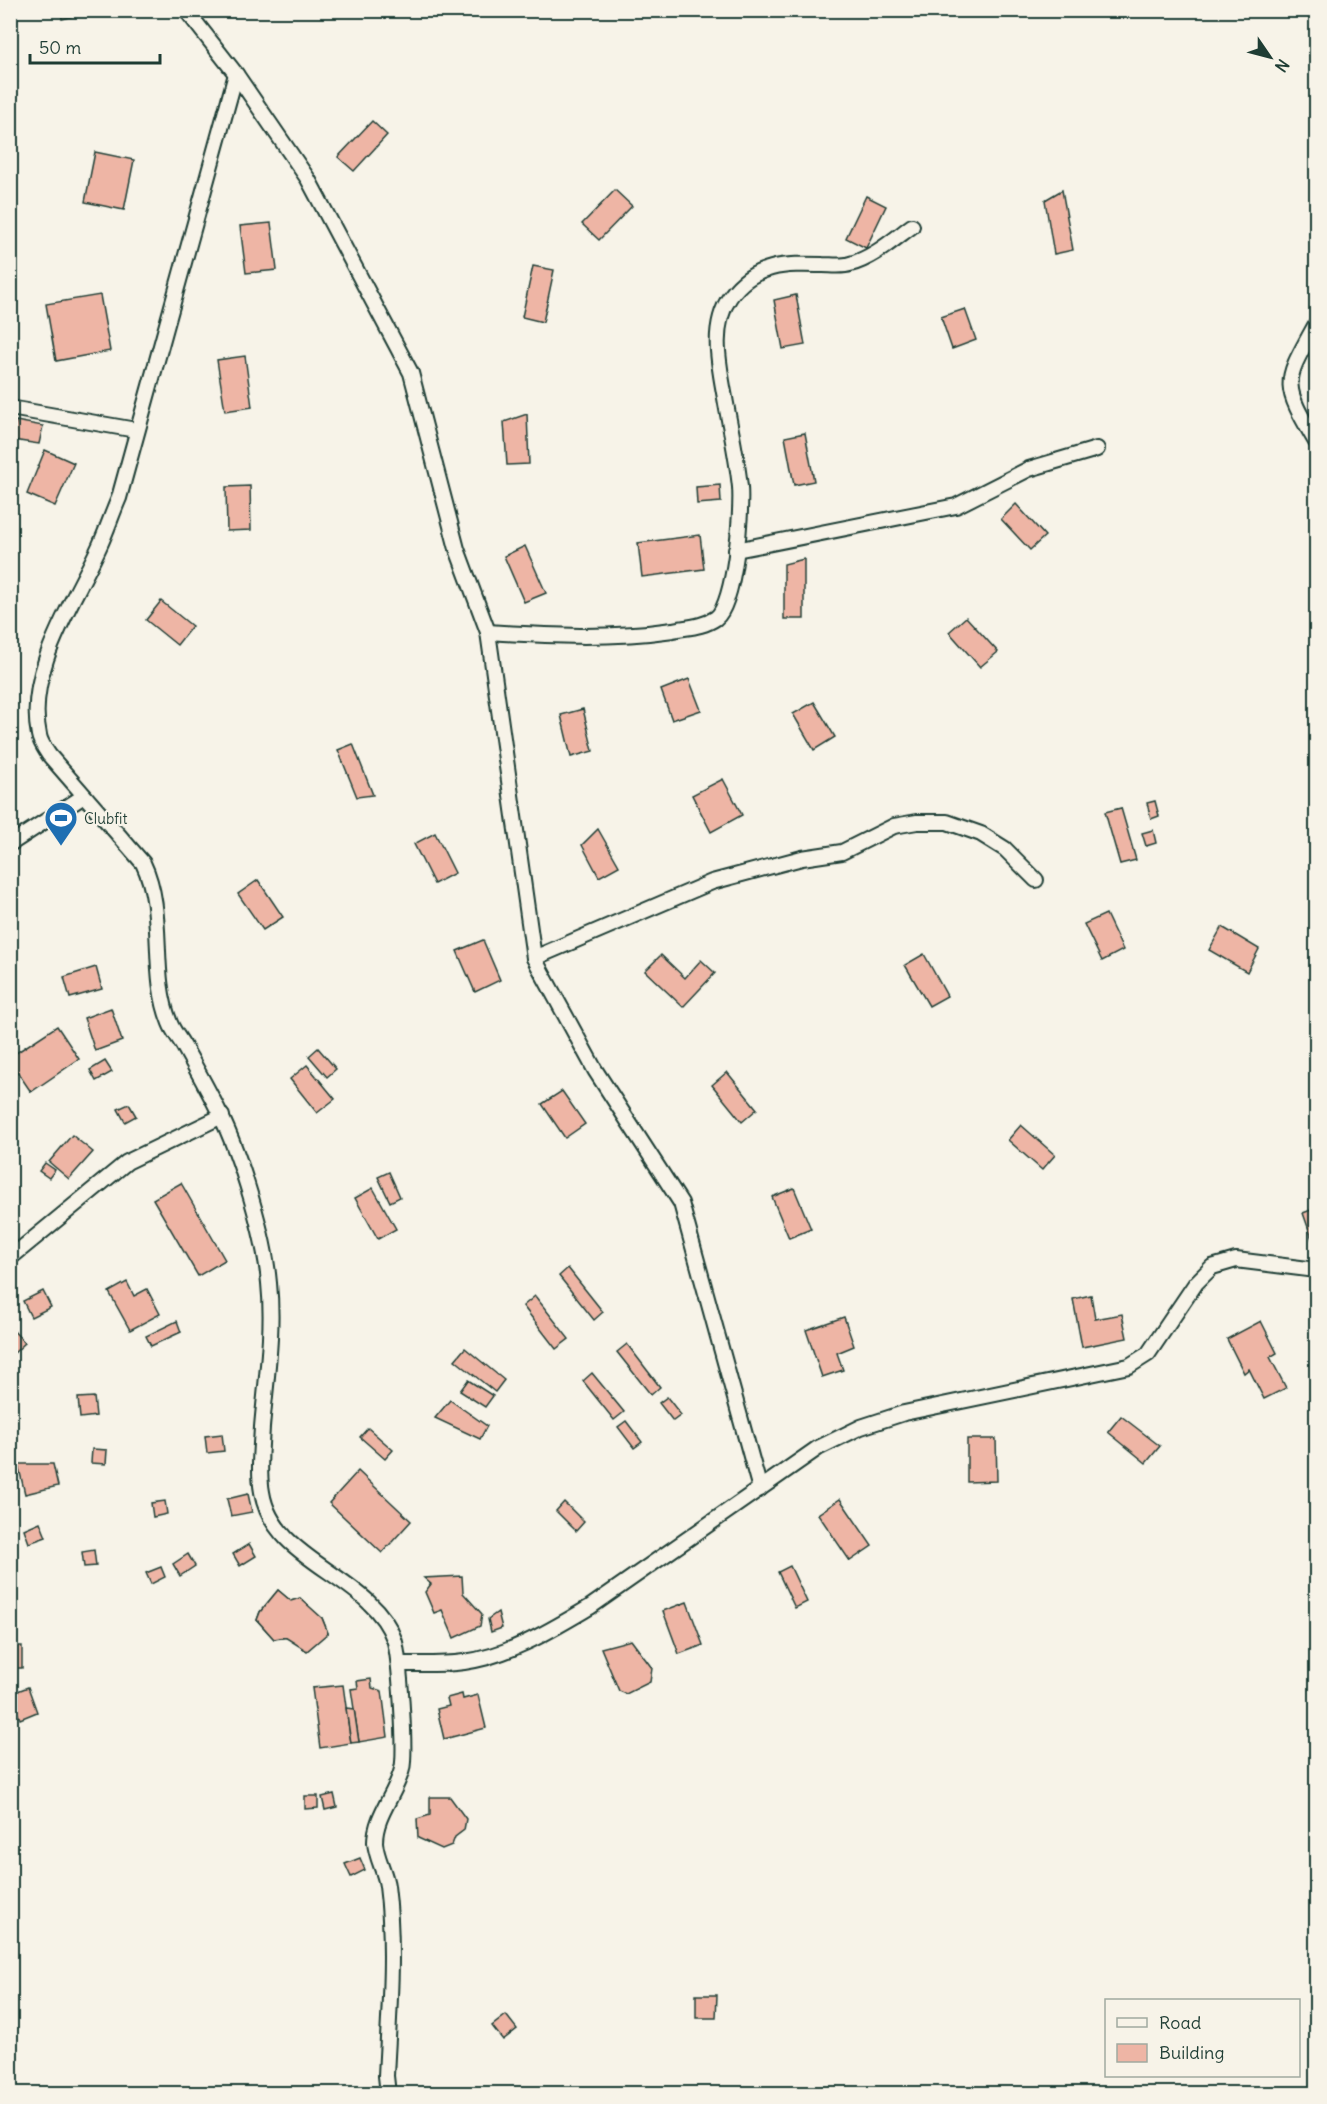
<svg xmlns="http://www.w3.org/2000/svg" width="1327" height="2104" font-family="Delius,sans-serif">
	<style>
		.building { fill: #eeb5a5; stroke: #1f3d34; stroke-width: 1.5 }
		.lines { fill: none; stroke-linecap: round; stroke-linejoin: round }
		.street-casing { stroke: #1f3d34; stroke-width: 18 }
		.street { stroke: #f7f3e8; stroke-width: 14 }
		.labels { text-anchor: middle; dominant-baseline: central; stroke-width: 4.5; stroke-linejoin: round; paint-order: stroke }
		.poi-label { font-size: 15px; fill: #1f3d34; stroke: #f7f3e8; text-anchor: start }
	</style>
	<rect width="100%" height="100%" fill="#f7f3e8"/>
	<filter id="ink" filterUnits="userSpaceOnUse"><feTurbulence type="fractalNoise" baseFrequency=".0167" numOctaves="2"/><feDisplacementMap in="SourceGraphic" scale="12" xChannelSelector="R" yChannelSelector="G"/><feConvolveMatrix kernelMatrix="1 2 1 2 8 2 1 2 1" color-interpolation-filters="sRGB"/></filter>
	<g filter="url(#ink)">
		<g class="building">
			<path d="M 61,10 L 95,10 L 95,11 L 62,19 Z"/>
			<path d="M 372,121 L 387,135 L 354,171 L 338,157 Z"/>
			<path d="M 95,152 L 134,160 L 124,210 L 85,202 Z"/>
			<path d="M 615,190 L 632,206 L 599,240 L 582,224 Z"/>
			<path d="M 1062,190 L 1073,250 L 1054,254 L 1045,200 Z"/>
			<path d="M 866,196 L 886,206 L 866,248 L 846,238 Z"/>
			<path d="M 271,223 L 277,270 L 246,273 L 240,226 Z"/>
			<path d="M 533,266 L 554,270 L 543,322 L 522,317 Z"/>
			<path d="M 100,295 L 110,351 L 56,361 L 46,304 Z"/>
			<path d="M 796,295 L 805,345 L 783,349 L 774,300 Z"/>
			<path d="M 965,309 L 976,340 L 952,349 L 941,317 Z"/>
			<path d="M 245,356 L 252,407 L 225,411 L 217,360 Z"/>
			<path d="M 527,414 L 529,464 L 507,465 L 504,422 Z"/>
			<path d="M 16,421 L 43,426 L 39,444 L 13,440 Z"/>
			<path d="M 805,433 L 814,481 L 794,485 L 785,437 Z"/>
			<path d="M 45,450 L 74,463 L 55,506 L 27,494 Z"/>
			<path d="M 720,485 L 721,502 L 697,504 L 696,487 Z"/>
			<path d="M 250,486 L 251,530 L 227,531 L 226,487 Z"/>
			<path d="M 1016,504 L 1045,536 L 1030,550 L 1001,519 Z"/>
			<path d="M 700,535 L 704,569 L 642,577 L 638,543 Z"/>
			<path d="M 525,546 L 546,593 L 524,602 L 504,556 Z"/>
			<path d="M 804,559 L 804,619 L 784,619 L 784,564 Z"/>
			<path d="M 161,601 L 192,626 L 177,645 L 146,620 Z"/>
			<path d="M 966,617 L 998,652 L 980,667 L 949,632 Z"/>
			<path d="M 689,679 L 701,710 L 672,720 L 661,690 Z"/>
			<path d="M 814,702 L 835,737 L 814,750 L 793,714 Z"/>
			<path d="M 583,709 L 593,751 L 571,757 L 561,715 Z"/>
			<path d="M 353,744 L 373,795 L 357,797 L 338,750 Z"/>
			<path d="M 723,779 L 742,815 L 711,832 L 692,795 Z"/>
			<path d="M 1155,801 L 1159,816 L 1151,819 L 1147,803 Z"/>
			<path d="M 1121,808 L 1136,860 L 1120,864 L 1105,812 Z"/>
			<path d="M 598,829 L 619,866 L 599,877 L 582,845 Z"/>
			<path d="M 1153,830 L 1156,843 L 1146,846 L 1142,833 Z"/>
			<path d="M 435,833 L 455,873 L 434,884 L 414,844 Z"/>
			<path d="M 258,880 L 283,917 L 263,930 L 238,894 Z"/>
			<path d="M 1106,914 L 1123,950 L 1102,961 L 1084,924 Z"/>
			<path d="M 1222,927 L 1259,949 L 1247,972 L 1209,950 Z"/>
			<path d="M 483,940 L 500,980 L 475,992 L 457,951 Z"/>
			<path d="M 924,954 L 947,996 L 929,1006 L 905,965 Z"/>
			<path d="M 661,955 L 685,978 L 701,960 L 715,973 L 683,1007 L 645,971 Z"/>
			<path d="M 96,967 L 102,989 L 70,998 L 64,977 Z"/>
			<path d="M 111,1008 L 122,1041 L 95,1051 L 84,1018 Z"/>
			<path d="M 57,1026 L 79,1059 L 31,1092 L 10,1061 L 10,1057 Z"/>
			<path d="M 318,1048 L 336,1069 L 327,1077 L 309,1056 Z"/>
			<path d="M 105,1061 L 112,1072 L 96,1081 L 90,1070 Z"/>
			<path d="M 307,1065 L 335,1099 L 317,1113 L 290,1079 Z"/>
			<path d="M 727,1072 L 757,1109 L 742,1122 L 712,1085 Z"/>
			<path d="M 562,1091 L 585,1124 L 565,1138 L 542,1104 Z"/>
			<path d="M 129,1104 L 136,1116 L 125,1122 L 118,1109 Z"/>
			<path d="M 1021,1125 L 1055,1155 L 1042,1170 L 1008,1140 Z"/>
			<path d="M 72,1135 L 93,1152 L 69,1179 L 49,1162 Z"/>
			<path d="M 45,1163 L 55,1170 L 49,1178 L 39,1171 Z"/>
			<path d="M 389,1172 L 400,1197 L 390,1202 L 378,1177 Z"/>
			<path d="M 181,1183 L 225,1260 L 198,1276 L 153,1199 Z"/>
			<path d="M 373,1188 L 396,1229 L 378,1239 L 355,1198 Z"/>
			<path d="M 794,1188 L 811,1229 L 789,1238 L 772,1197 Z"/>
			<path d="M 1316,1208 L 1316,1250 L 1303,1213 Z"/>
			<path d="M 568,1268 L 603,1312 L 594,1320 L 559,1276 Z"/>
			<path d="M 127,1282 L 134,1296 L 147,1289 L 160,1314 L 130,1330 L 109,1292 Z"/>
			<path d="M 43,1291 L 51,1307 L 31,1317 L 23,1301 Z"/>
			<path d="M 1091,1295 L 1095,1319 L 1122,1314 L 1127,1338 L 1082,1347 L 1073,1299 Z"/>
			<path d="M 535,1296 L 569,1339 L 556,1349 L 523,1306 Z"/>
			<path d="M 844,1317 L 854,1346 L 837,1353 L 843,1370 L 822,1377 L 806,1330 Z"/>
			<path d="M 177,1321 L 181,1332 L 151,1346 L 146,1336 Z"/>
			<path d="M 1261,1321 L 1277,1353 L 1270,1357 L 1286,1388 L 1264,1399 L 1249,1369 L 1244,1373 L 1227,1339 Z"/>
			<path d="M 10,1327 L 25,1343 L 13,1354 L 10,1351 Z"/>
			<path d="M 627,1344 L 660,1387 L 651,1395 L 617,1352 Z"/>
			<path d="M 465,1348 L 504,1380 L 495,1392 L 455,1360 Z"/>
			<path d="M 592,1373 L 624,1412 L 614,1420 L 583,1381 Z"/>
			<path d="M 468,1380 L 493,1396 L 485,1407 L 460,1391 Z"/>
			<path d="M 94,1397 L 96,1416 L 80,1418 L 78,1398 Z"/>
			<path d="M 667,1397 L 681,1415 L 673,1421 L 659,1403 Z"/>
			<path d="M 450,1400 L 487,1426 L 480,1439 L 435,1418 Z"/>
			<path d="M 1121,1416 L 1160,1446 L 1146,1463 L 1108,1432 Z"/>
			<path d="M 626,1421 L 642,1442 L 634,1448 L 618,1427 Z"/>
			<path d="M 368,1428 L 393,1450 L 385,1459 L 360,1437 Z"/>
			<path d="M 222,1434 L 224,1451 L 207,1453 L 205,1436 Z"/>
			<path d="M 967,1439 L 996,1439 L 997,1481 L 967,1482 Z"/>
			<path d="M 92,1449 L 107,1450 L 106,1464 L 91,1463 Z"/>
			<path d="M 18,1464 L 53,1464 L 58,1486 L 25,1494 Z"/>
			<path d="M 358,1471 L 411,1521 L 382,1553 L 329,1503 Z"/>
			<path d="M 248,1494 L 252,1512 L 231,1516 L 227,1499 Z"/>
			<path d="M 840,1499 L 872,1546 L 850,1561 L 818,1514 Z"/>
			<path d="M 165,1501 L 167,1514 L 153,1517 L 151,1503 Z"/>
			<path d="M 564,1502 L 584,1522 L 576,1531 L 556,1511 Z"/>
			<path d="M 40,1522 L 46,1537 L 29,1543 L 24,1529 Z"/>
			<path d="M 249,1544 L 256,1556 L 240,1566 L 233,1554 Z"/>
			<path d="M 94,1550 L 96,1566 L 84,1567 L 82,1552 Z"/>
			<path d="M 188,1554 L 195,1566 L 180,1576 L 173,1564 Z"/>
			<path d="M 790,1566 L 807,1602 L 795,1608 L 778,1572 Z"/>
			<path d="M 161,1567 L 165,1577 L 151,1584 L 146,1573 Z"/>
			<path d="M 462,1576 L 463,1593 L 482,1614 L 480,1626 L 454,1638 L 442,1610 L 434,1613 L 425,1592 L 431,1584 L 424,1578 Z"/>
			<path d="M 278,1590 L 291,1601 L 300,1598 L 310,1608 L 309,1617 L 322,1618 L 328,1633 L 274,1639 L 257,1620 L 260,1612 Z"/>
			<path d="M 278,1590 L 291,1601 L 300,1598 L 322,1618 L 328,1633 L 307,1651 L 285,1637 L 274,1639 L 257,1620 L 260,1612 Z"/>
			<path d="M 687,1602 L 703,1645 L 679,1654 L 663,1611 Z"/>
			<path d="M 498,1612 L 502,1628 L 491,1632 L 488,1619 Z"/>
			<path d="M 631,1640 L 652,1668 L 650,1682 L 626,1694 L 619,1691 L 601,1648 Z"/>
			<rect x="10" y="1646" width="12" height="22"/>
			<path d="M 371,1679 L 372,1688 L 382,1691 L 388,1737 L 359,1742 L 351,1689 L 358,1688 L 357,1681 Z"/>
			<path d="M 343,1685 L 351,1743 L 320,1748 L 312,1688 Z"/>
			<path d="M 28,1687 L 37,1712 L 20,1719 L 10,1694 Z"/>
			<path d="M 462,1694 L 463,1699 L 478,1695 L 486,1728 L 444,1739 L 437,1709 L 449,1706 L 447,1698 Z"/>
			<path d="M 346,1708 L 354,1709 L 359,1742 L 351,1743 Z"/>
			<path d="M 334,1794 L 337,1807 L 325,1810 L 322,1797 Z"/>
			<path d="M 305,1796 L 318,1796 L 318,1808 L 305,1809 Z"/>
			<path d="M 430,1797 L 450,1797 L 466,1819 L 464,1830 L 455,1837 L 452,1845 L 442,1849 L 418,1838 L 417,1819 L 430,1815 Z"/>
			<path d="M 360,1858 L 365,1870 L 351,1877 L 345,1864 Z"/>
			<path d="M 696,1995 L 717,1995 L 716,2018 L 696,2018 Z"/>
			<path d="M 506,2015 L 517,2029 L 503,2040 L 492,2026 Z"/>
		</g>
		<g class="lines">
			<g class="street-casing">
				<g id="street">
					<path d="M 186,10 L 236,74 L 308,179 L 411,373 L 457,549 L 488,632 L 534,958 L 595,1070 L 681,1203 L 760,1489"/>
					<path d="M 236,74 L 119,498 C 112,514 107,530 100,545 C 75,601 25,670 39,735 C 40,742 45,749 49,755 L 143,863 C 167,913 149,972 170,1023 C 173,1031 179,1038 183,1045 C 196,1068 209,1091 220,1114 C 241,1157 265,1236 269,1283 C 274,1331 266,1380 262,1427 C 261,1449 258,1471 262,1492 C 273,1563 371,1575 394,1639 C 400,1655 406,1753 402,1769 C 396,1794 375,1815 375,1842 C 376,1858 385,1871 387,1886 C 395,1948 389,2013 386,2076 L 388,2094"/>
					<path d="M 1316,324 C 1283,384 1281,382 1316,442"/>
					<path d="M 10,408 L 136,430"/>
					<path d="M 736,550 L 956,506 L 1029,469 L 1097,449"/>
					<path d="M 488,632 C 550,636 610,639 673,630 C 688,627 703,627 716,618 C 735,603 742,512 740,487 C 737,457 730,427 725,398 C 719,365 710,326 730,297 C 754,263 786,264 823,265 C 831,265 842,267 850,264 C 873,258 893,240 912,226"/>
					<path d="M 10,844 L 84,796"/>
					<path d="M 534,958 L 712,882 L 802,858 L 842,852 L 894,826 L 917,822 L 947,822 L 981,834 L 1005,849 L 1036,880"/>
					<path d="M 10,1258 L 127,1162 L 222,1116"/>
					<path d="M 399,1664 C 420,1664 442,1665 464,1662 C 509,1656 551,1630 590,1607 L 818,1448 L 861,1427 L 904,1413 L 1129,1366 L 1148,1354 L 1196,1283 L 1212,1267 L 1236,1260 L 1316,1270"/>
				</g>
			</g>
			<use href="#street" class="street"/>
		</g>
	</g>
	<defs>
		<g id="stadium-pin" transform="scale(1.725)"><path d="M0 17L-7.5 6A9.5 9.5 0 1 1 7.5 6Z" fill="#1f6fb2" stroke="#f7f3e8"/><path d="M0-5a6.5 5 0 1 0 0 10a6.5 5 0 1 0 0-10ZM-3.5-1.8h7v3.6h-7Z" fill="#fff"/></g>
	</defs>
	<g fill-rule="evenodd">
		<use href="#stadium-pin" x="61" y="818"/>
	</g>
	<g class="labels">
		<g class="poi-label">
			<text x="84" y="818">Clubfit</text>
		</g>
	</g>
	<rect width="1327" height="2104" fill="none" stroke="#f7f3e8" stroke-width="36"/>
	<rect x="18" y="18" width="1291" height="2068" fill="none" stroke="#1f3d34" stroke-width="2" filter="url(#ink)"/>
	<rect x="1105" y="1999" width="195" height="78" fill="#f7f3e8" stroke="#a1aaa0" stroke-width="1.5"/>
	<rect x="1117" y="2018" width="30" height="9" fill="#f7f3e8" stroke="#a1aaa0" stroke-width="1.5"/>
	<text x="1159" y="2029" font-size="18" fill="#1f3d34">Road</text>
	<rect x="1117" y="2044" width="30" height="18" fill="#eeb5a5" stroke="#a1aaa0" stroke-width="1.5"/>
	<text x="1159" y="2059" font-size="18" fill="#1f3d34">Building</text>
	<g transform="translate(1270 57) rotate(125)" stroke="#f7f3e8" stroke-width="4.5" paint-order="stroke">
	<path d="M0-4.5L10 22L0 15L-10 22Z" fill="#1f3d34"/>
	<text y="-9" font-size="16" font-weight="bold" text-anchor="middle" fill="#1f3d34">N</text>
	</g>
	<path d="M30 54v9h130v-9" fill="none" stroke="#1f3d34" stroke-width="3"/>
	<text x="39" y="54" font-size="18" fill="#1f3d34" stroke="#f7f3e8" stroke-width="4.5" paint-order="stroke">50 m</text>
</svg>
